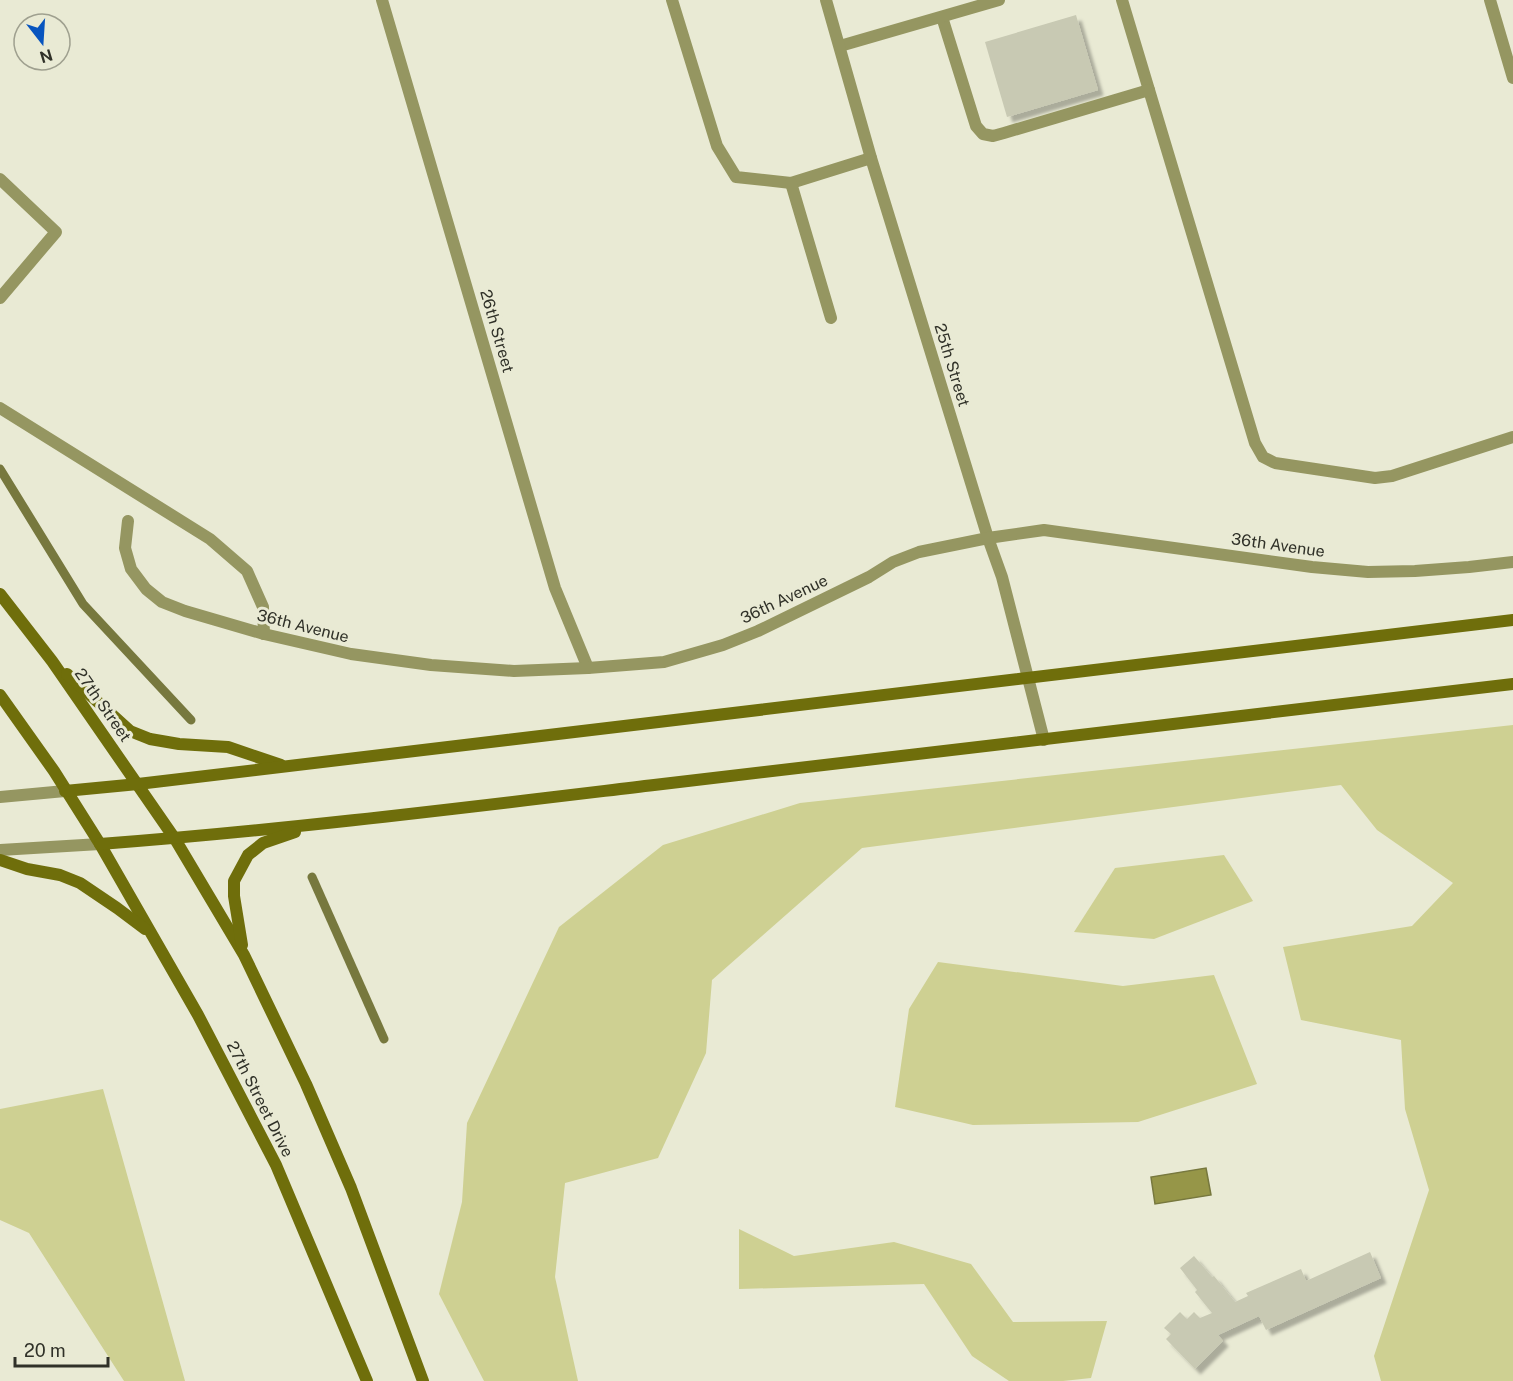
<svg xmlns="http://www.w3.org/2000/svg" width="1513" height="1381" font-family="'Public Sans',sans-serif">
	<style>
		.green { fill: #ced092 }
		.water { fill: #969648; stroke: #77783e; stroke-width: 1.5 }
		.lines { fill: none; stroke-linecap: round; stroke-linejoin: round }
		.stream { stroke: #77783e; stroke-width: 9 }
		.building { fill: #c8c9b3; filter: url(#shadow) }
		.service { stroke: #959661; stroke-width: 12 }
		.minor { stroke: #959661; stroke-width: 12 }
		.tertiary { stroke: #959661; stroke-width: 12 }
		.secondary { stroke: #6f6e0b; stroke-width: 12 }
		.labels { text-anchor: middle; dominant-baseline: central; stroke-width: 6; stroke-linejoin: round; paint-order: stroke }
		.street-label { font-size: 16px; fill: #303128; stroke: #e9ead4 }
	</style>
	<defs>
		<filter id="shadow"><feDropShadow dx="5.5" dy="5.5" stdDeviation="1.5" flood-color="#0004"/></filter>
	</defs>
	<rect width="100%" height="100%" fill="#e9ead4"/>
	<g class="green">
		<path d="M 1513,725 L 1513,1381 L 1381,1381 L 1374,1356 L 1429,1190 L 1405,1109 L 1401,1040 L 1301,1020 L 1283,947 L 1412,926 L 1453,883 L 1377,830 L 1341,785 L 862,848 L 712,980 L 706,1053 L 658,1158 L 565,1183 L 555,1277 L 578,1381 L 484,1381 L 439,1294 L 462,1202 L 467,1123 L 559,927 L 663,845 L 800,803 Z"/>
		<path d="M 1224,855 L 1253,901 L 1154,939 L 1074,932 L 1115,868 Z"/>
		<path d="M 938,962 L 1123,986 L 1214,975 L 1257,1084 L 1138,1122 L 973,1125 L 895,1107 L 909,1009 Z"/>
		<path d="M 103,1089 L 185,1381 L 124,1381 L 29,1233 L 0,1220 L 0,1109 Z"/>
		<path d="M 739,1229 L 794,1256 L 894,1242 L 971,1264 L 1013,1322 L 1107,1321 L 1091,1378 L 1063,1381 L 1009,1381 L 972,1356 L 924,1284 L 739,1289 Z"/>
	</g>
	<path class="water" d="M 1206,1168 L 1211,1195 L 1155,1204 L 1151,1177 Z"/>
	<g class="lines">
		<g class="stream">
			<path d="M 0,469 L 83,604 L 191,720"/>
			<path d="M 312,877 L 384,1039"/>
		</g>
	</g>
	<g class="building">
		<path d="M 1076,15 L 1098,90 L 1007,117 L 985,42 Z"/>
		<path d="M 1370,1252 L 1381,1278 L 1266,1330 L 1259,1316 L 1218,1335 L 1223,1341 L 1195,1369 L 1166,1339 L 1171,1334 L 1164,1328 L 1180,1312 L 1187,1319 L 1194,1312 L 1200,1318 L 1212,1313 L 1195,1292 L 1197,1290 L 1180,1268 L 1194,1256 L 1212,1277 L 1214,1276 L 1235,1302 L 1248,1296 L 1246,1293 L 1301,1269 L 1306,1281 Z"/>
	</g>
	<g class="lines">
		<g class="service">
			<path d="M 672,0 L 717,146 L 736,177 L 791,183 L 871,158"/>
			<path d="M 1122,0 L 1255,443 L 1263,457 L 1275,463 L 1375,478 L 1392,476 L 1513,437"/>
			<path d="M 1490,0 L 1513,78"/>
			<path d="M 942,17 L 976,126 L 983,134 L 993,136 L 1004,133 L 1149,90"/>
			<path d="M 840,46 L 999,0"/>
			<path d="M 0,179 L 56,232 L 0,298"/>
			<path d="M 791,183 L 831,318"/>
			<path d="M 0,408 L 210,539 L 247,571 L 263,607 L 264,634"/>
		</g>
		<g class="minor">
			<path d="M 382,0 L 555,588 L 588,668"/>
			<path d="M 826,0 L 871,158 L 988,538 L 1002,577 L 1044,740"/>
			<path d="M 128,521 L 125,548 L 131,569 L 146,589 L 162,602 L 185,611 L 264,634 L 351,654 L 431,665 L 514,671 L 588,668 L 664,662 L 723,645 L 758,631 L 869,577 L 893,562 L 919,552 L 988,538 L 1044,530 L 1312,567 L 1368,572 L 1415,571 L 1469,567 L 1513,562"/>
		</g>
		<g class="tertiary">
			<path d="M 0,797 L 65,791"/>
			<path d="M 0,850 L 100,844"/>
		</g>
		<g class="secondary">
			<path d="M 0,594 L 52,661 L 175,839 L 244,955 L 306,1084 L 351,1188 L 423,1381"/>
			<path d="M 67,674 L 130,731 L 150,739 L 179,744 L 228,747 L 281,765"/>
			<path d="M 0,695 L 54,771 L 100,844 L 198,1015 L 276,1165 L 367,1381"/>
			<path d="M 65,791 L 138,784 L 1513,620"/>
			<path d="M 100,844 C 285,830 470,807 654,785 C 941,752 1227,718 1513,684"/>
			<path d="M 0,860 L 27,869 L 60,875 L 80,883 L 117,908 L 145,929"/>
			<path d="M 242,945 L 234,896 L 234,881 L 248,855 L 263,843 L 295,832"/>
		</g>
	</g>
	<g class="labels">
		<g class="street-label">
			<text transform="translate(497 331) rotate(74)">26th Street</text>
			<text transform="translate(952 365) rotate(73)">25th Street</text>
			<text transform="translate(1278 545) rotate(8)">36th Avenue</text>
			<text transform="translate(784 599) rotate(-25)">36th Avenue</text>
			<text transform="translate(303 626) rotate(14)">36th Avenue</text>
			<text transform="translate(103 705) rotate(55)">27th Street</text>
			<text transform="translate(260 1099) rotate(63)">27th Street Drive</text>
		</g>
	</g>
	<g transform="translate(42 42) rotate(163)"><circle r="28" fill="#e9ead4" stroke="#9fa08f" stroke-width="1.5"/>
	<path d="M0-4.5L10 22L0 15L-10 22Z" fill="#0855bf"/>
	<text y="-9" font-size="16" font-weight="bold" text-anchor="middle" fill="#303128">N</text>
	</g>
	<path d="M15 1357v9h93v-9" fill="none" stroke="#303128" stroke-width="3"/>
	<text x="24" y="1357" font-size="18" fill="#303128" stroke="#e9ead4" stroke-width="4.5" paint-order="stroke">20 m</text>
</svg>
